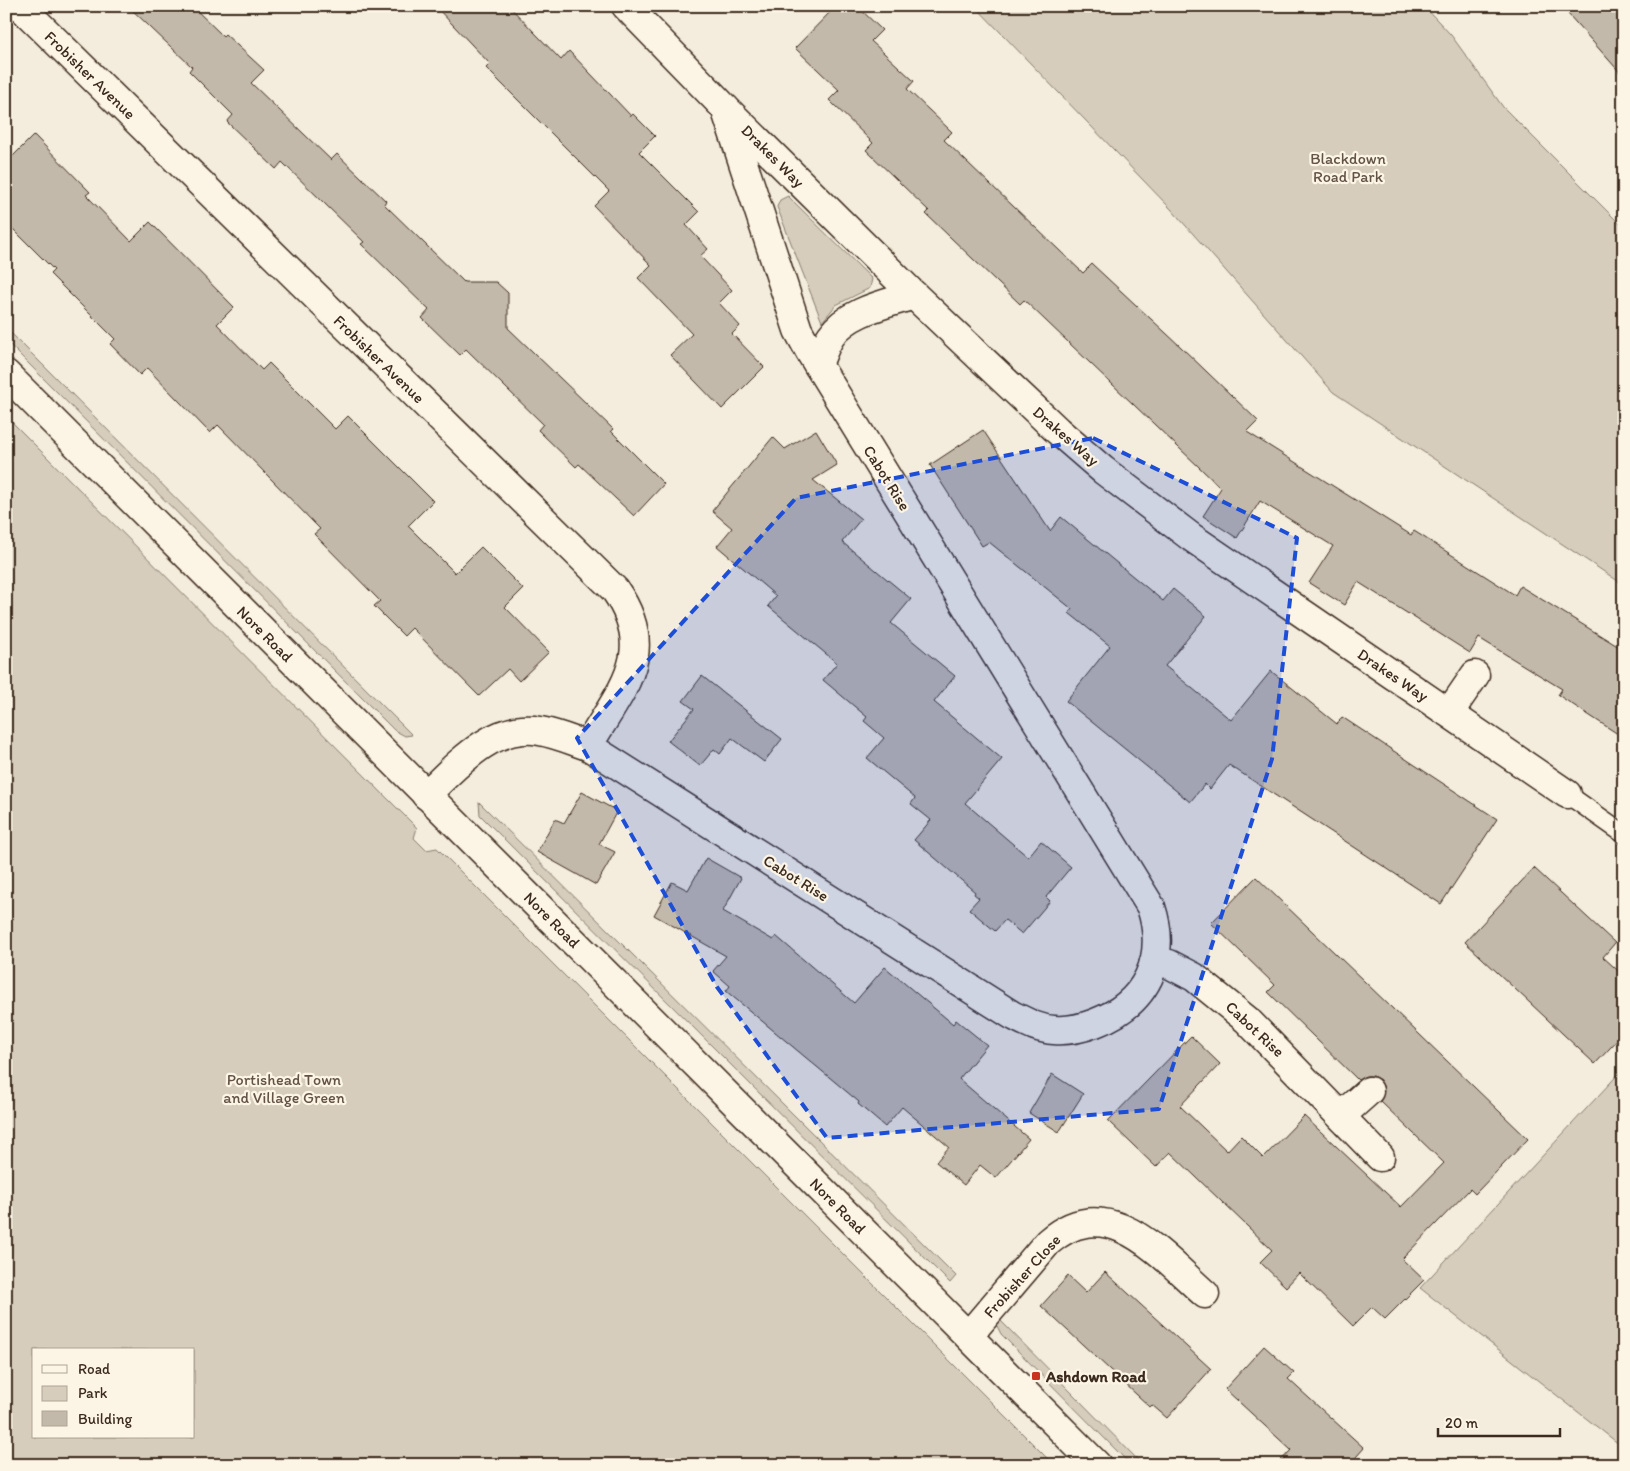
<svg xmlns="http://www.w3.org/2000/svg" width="1630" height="1471" font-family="Itim,sans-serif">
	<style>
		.green { fill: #d6cdbd; stroke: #887c6e; fill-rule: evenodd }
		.building { fill: #c3b9aa; stroke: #3b2a1e }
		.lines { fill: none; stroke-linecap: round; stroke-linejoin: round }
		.service-casing { stroke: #3b2a1e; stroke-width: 21 }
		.minor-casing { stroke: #3b2a1e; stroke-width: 31 }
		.tertiary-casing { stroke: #3b2a1e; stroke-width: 31 }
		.service { stroke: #fcf5e5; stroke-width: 18 }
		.minor { stroke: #fcf5e5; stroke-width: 28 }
		.tertiary { stroke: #fcf5e5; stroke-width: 28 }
		.marked { fill: #1d4ed8; fill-opacity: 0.2; stroke: #1d4ed8; stroke-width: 4; stroke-dasharray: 10 6; stroke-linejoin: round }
		.poi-dot { fill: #c8321e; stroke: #fcf5e5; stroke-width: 2 }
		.labels { text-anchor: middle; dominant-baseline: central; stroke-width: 4.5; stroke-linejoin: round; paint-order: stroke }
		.street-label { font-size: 16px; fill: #3b2a1e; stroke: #fcf5e5 }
		.park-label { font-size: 16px; fill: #625346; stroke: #fcf5e5 }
		.poi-label { font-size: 16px; font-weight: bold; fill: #3b2a1e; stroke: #fcf5e5; text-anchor: start }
	</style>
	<rect width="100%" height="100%" fill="#f4eddd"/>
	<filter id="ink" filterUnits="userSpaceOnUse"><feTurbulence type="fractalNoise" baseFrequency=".02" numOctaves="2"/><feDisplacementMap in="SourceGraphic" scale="10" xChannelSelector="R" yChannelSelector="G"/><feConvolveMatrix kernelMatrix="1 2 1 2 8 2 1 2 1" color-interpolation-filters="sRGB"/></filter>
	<g filter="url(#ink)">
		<g class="green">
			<path d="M 975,6 L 1424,6 L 1451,35 L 1503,107 L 1624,228 L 1624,585 L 1333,392 L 1171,209 Z"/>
			<path d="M 788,196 L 872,279 L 870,288 L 836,305 L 822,322 L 777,207 L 780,200 Z"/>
			<path d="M 6,328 L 412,735 L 405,736 L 394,730 L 6,341 Z"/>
			<path d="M 6,416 L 417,828 L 414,838 L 426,850 L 437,848 L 1054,1465 L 6,1465 ZM 34,1350 L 194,1350 L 194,1437 L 34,1437 Z"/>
			<path d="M 479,802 L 956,1276 L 950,1283 L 480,815 Z"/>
			<path d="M 1624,1068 L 1624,1448 L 1420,1288 Z"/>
			<path d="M 999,1319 L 1143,1465 L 1131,1465 L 1001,1334 L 996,1324 Z"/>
		</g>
		<g class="building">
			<path d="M 128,6 L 192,6 L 223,36 L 225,34 L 264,70 L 251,83 L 331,160 L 337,154 L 386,201 L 384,204 L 464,282 L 496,282 L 508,293 L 508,328 L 613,429 L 611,431 L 664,484 L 634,516 L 579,464 L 576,467 L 538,430 L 543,424 L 466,349 L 460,355 L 422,318 L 429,310 L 361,244 L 364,242 L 282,162 L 276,169 L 227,122 L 233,115 L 189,71 L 192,67 Z"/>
			<path d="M 435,6 L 509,6 L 561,60 L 569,51 L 631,116 L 633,114 L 655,136 L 639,152 L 699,212 L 686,225 L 708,249 L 700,256 L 732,290 L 719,303 L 740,326 L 732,334 L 764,367 L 722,409 L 670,355 L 692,334 L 638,278 L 651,265 L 594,206 L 609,191 L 486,68 L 490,64 Z"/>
			<path d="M 836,6 L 857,6 L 882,30 L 871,41 L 914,81 L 907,89 L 952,132 L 944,140 L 1083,273 L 1092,264 L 1181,347 L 1258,421 L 1247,432 L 1411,535 L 1414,531 L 1515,595 L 1520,586 L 1624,650 L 1624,738 L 1558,695 L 1562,689 L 1479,638 L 1470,653 L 1358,582 L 1344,605 L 1309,583 L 1333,546 L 1260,501 L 1237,538 L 1203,516 L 1221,488 L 1024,300 L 1020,304 L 926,214 L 929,211 L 866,150 L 873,143 L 829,100 L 839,90 L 795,48 Z"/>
			<path d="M 1561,6 L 1624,6 L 1624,77 Z"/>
			<path d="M 34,135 L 90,192 L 86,195 L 131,241 L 150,222 L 234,307 L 217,324 L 262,370 L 269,363 L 335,429 L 348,416 L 433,501 L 408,526 L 455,573 L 481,547 L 523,589 L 505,607 L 549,652 L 519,681 L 508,669 L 479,696 L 412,628 L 404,636 L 374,606 L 380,601 L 314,534 L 320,529 L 218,425 L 210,433 L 147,368 L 140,375 L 110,344 L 115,339 L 50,274 L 54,270 L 6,222 L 6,163 Z"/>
			<path d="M 816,430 L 837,465 L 813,480 L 861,519 L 842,542 L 911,599 L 891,623 L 955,676 L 934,702 L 1002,759 L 965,803 L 1028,857 L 1041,841 L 1071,867 L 1046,897 L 1050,901 L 1022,934 L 1005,920 L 995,931 L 969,909 L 979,898 L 974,894 L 975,892 L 914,840 L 931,820 L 911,804 L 915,798 L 867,758 L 884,738 L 864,721 L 867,717 L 823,680 L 837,663 L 768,606 L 776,596 L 717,546 L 732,528 L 712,511 L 773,437 L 785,449 Z"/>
			<path d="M 983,430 L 1050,531 L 1061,517 L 1163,601 L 1173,589 L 1206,616 L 1165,666 L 1231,720 L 1271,671 L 1337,724 L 1342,717 L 1497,819 L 1441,904 L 1229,765 L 1210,789 L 1205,784 L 1190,802 L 1066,701 L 1110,646 L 1069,613 L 1072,609 L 989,542 L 982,546 L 930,465 Z"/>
			<path d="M 702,676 L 782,739 L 764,762 L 732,738 L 720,754 L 714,749 L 700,766 L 668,741 L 694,709 L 683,701 Z"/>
			<path d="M 582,792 L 617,811 L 599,844 L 615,852 L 596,885 L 537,852 L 555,819 L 564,823 Z"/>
			<path d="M 706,858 L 741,878 L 723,911 L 773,940 L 776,936 L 854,1003 L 885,967 L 953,1024 L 956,1020 L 987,1045 L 959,1079 L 1029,1139 L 996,1178 L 980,1165 L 964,1185 L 936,1162 L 949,1147 L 902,1107 L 885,1127 L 858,1104 L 859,1102 L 726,991 L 730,986 L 713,971 L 726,956 L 654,915 L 672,882 L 688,890 Z"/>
			<path d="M 1534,868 L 1615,943 L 1603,957 L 1624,976 L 1624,1033 L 1595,1064 L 1465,942 Z"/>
			<path d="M 1256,877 L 1528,1139 L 1475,1194 L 1470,1189 L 1402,1259 L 1424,1280 L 1385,1319 L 1372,1307 L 1353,1326 L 1299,1273 L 1286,1287 L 1260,1262 L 1272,1250 L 1170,1152 L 1156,1167 L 1108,1121 L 1191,1036 L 1220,1064 L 1180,1106 L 1227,1151 L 1241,1136 L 1263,1158 L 1304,1116 L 1401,1207 L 1444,1163 L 1380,1101 L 1384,1088 L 1380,1080 L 1373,1076 L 1366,1076 L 1358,1080 L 1268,992 L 1275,985 L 1211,923 Z"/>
			<path d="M 1052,1074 L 1083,1094 L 1059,1132 L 1029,1113 Z"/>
			<path d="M 1105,1272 L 1211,1369 L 1167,1418 L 1152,1405 L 1150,1407 L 1041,1306 L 1068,1276 L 1086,1293 Z"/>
			<path d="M 1264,1346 L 1294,1373 L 1288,1379 L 1364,1448 L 1349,1465 L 1277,1465 L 1291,1450 L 1225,1389 Z"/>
		</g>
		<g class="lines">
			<g class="service-casing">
				<path id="service" d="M 1567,794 L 1624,834"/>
			</g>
			<g class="minor-casing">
				<g id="minor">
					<path d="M 20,6 L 615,590 C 659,653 621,689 588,746"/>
					<path d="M 626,6 L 725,108 L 914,295 L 1058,431 L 1103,470 L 1191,537 L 1567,794"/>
					<path d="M 818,365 C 822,355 825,345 831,336 C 848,311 886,304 914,295"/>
					<path d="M 1449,713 L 1475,675"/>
					<path d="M 426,795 C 456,766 494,722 540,731 C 557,734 573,741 588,746 L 1012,1015 C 1026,1022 1038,1029 1054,1030 C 1069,1031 1082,1028 1095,1023 C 1146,1004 1168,959 1151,907 L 810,352 L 798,330 L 725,108"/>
					<path d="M 1154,962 L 1169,964 L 1194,977 L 1247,1020 L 1380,1157"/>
					<path d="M 1342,1115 L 1369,1091"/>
					<path d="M 969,1335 L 1048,1242 C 1108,1189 1161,1255 1205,1294"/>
				</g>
			</g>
			<g class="tertiary-casing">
				<path id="tertiary" d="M 6,374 L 1097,1465"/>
			</g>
			<use href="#service" class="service"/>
			<use href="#minor" class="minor"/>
			<use href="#tertiary" class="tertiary"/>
		</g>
	</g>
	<path class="marked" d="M 1093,438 L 1297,538 L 1272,759 L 1159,1109 L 827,1138 L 717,987 L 577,738 L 796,498 Z"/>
	<rect class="poi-dot" x="1031" y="1371" width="10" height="10" rx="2.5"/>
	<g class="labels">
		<g class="street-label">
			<text transform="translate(90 75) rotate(44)">Frobisher Avenue</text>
			<text transform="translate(773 156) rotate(45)">Drakes Way</text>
			<text transform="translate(379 359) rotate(44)">Frobisher Avenue</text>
			<text transform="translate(1066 436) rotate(41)">Drakes Way</text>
			<text transform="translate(887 478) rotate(58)">Cabot Rise</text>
			<text transform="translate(265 634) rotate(45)">Nore Road</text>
			<text transform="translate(1393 675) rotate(34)">Drakes Way</text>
			<text transform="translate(796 878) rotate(32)">Cabot Rise</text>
			<text transform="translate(552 920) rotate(45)">Nore Road</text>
			<text transform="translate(1255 1029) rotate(43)">Cabot Rise</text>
			<text transform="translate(838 1206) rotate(45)">Nore Road</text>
			<text transform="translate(1022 1276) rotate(-48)">Frobisher Close</text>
		</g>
		<g class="park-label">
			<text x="1348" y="158">Blackdown<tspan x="1348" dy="18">Road Park</tspan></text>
			<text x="284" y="1079">Portishead Town<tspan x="284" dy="18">and Village Green</tspan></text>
		</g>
		<g class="poi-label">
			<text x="1046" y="1376">Ashdown Road</text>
		</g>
	</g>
	<rect width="1630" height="1471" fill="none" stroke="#fcf5e5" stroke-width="25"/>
	<rect x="12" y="12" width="1605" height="1446" fill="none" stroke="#3b2a1e" stroke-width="2" filter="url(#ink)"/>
	<rect x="32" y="1348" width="162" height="90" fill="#fcf5e5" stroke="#afa495"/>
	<rect x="42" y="1365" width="25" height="8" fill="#fcf5e5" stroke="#afa495"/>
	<text x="78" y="1374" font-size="15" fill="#3b2a1e">Road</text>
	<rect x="42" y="1386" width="25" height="15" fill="#d6cdbd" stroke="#afa495"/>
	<text x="78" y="1398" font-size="15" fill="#3b2a1e">Park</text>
	<rect x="42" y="1411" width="25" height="15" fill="#c3b9aa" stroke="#afa495"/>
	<text x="78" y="1424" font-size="15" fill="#3b2a1e">Building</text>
	<path d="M1438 1428v8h122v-8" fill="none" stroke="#3b2a1e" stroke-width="2.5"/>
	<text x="1445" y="1428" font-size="15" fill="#3b2a1e" stroke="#fcf5e5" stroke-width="4" paint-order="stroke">20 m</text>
</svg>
